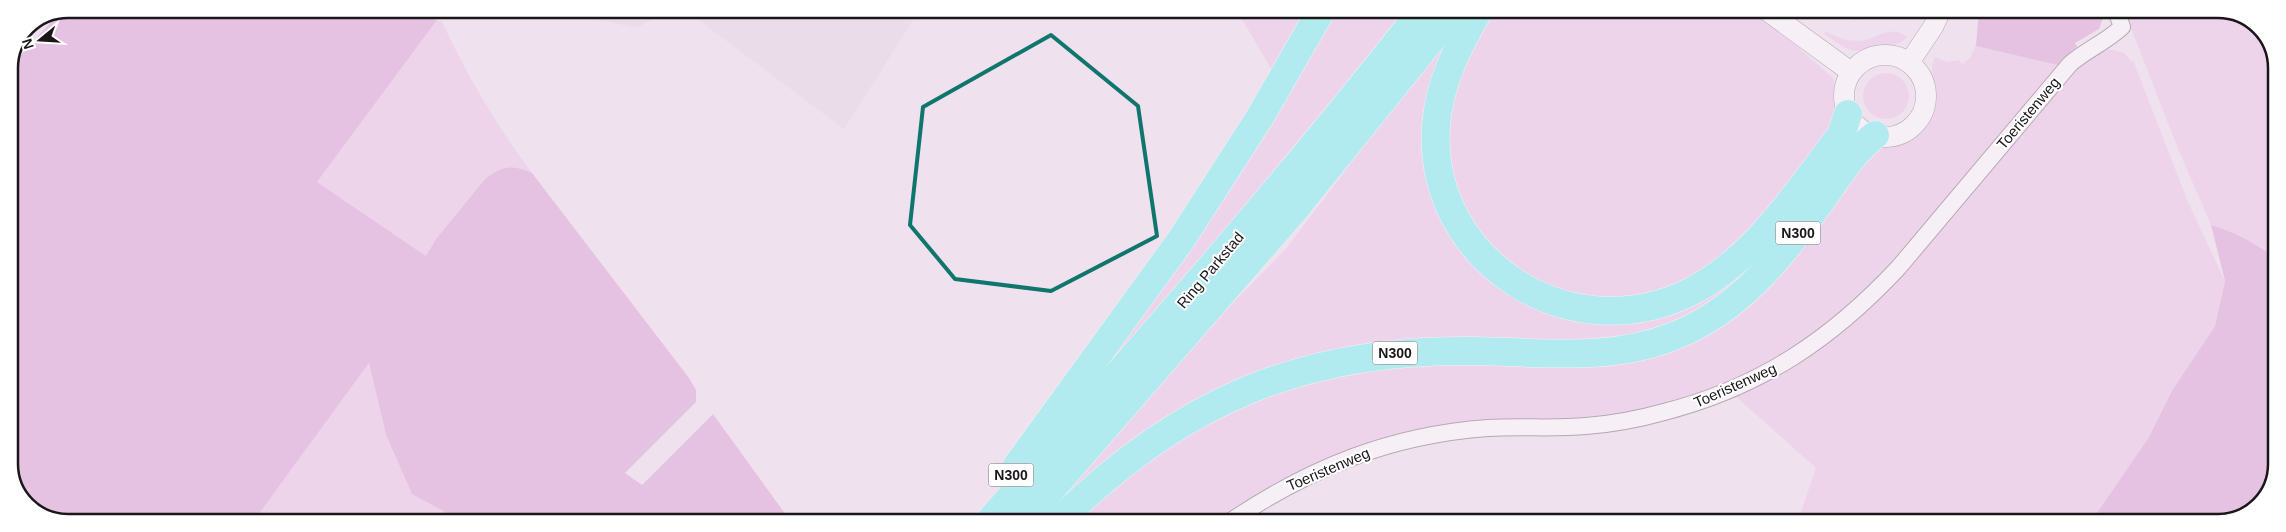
<svg xmlns="http://www.w3.org/2000/svg" width="2286" height="532" font-family="Arial,sans-serif">
	<style>
		.built { fill: #e7d4e5 }
		.green { fill: #eec4e9 }
		.forest { fill: #db9cd5 }
		.lines { fill: none; stroke-linecap: round; stroke-linejoin: round }
		.minor-casing { stroke: #70646f; stroke-width: 18 }
		.tertiary-casing { stroke: #70646f; stroke-width: 21 }
		.trunk-casing { stroke: #fff; stroke-width: 29 }
		.minor { stroke: #fff; stroke-width: 16 }
		.tertiary { stroke: #fff; stroke-width: 20 }
		.trunk { stroke: #67f6f2; stroke-width: 28 }
		.marked { fill: none; stroke: #0f766e; stroke-width: 4; stroke-linejoin: round }
		.labels { text-anchor: middle; dominant-baseline: central; stroke-width: 4; stroke-linejoin: round; paint-order: stroke }
		.shield { fill: #fff; stroke: #5f5c5f; stroke-width: 1 }
		.shield-label { font-size: 14px; font-weight: bold; fill: #1a161a }
		.street-label { font-size: 15px; fill: #1a161a; stroke: #fff }
		.rim { fill: none; stroke: #1a161a; stroke-width: 2.5 }
	</style>
	<rect width="100%" height="100%" fill="#efe1ed"/>
	<g class="built">
		<path d="M 553,9 L 672,9 L 636,28 Z"/>
		<path d="M 684,9 L 920,9 L 844,129 Z"/>
	</g>
	<g class="green">
		<path d="M 1236,9 L 1316,9 L 1277,79 Z"/>
		<path d="M 1337,9 L 1411,9 L 1377,53 L 1054,431 L 1281,102 Z"/>
		<path d="M 1488,10 L 1748,10 L 1793,43 L 1833,78 L 1837,92 L 1838,108 L 1831,136 L 1715,268 L 1629,304 L 1541,290 L 1474,235 L 1444,159 L 1458,63 Z"/>
		<path d="M 1827,10 L 1923,10 L 1912,19 L 1892,12 L 1873,18 L 1855,20 L 1835,15 Z"/>
		<path d="M 2124,10 L 2230,10 L 2263,28 L 2277,63 L 2277,259 C 2256,244 2236,232 2211,225 L 2178,149 Z"/>
		<path d="M 1466,11 L 1431,153 L 1517,291 L 1678,304 L 1832,157 L 1739,289 L 1663,334 L 1286,371 L 1050,523 L 1035,523 L 1204,332 L 1285,250 Z"/>
		<path d="M 437,20 L 442,22 C 467,75 497,126 532,173 C 514,165 500,166 485,179 L 436,239 L 427,257 L 317,182 Z"/>
		<path d="M 1825,31 C 1836,37 1846,41 1859,41 C 1876,40 1890,23 1907,37 C 1899,48 1863,53 1851,50 C 1842,47 1832,39 1824,34 Z"/>
		<path d="M 1976,45 L 2058,65 L 1939,207 L 1865,292 L 1820,329 L 1767,364 L 1711,389 L 1682,400 L 1645,409 L 1581,418 L 1527,419 L 1455,424 L 1238,507 L 1218,523 L 1065,523 L 1148,451 L 1312,374 L 1667,345 L 1880,145 C 1910,142 1936,126 1934,92 C 1933,79 1929,70 1935,57 L 1947,62 L 1959,60 L 1962,64 L 1970,58 Z"/>
		<path d="M 2109,49 L 2124,53 L 2131,61 L 2133,60 L 2188,202 L 2225,281 L 2215,326 L 2173,389 L 2149,437 L 2090,523 L 1797,523 L 1816,468 L 1735,396 C 1751,388 1768,381 1783,372 C 1819,352 1851,326 1881,298 L 2075,70 L 2099,52 Z"/>
		<circle cx="1886" cy="96" r="23"/>
		<path d="M 369,363 L 386,435 L 412,494 L 454,517 L 452,522 L 253,522 Z"/>
	</g>
	<g class="forest">
		<path d="M 67,9 L 402,9 L 437,20 L 317,182 L 426,256 L 436,239 L 485,179 C 501,166 513,164 532,173 L 689,378 L 696,390 L 696,402 L 625,473 L 642,485 L 713,414 L 791,522 L 452,522 L 454,517 L 412,494 L 386,435 L 369,363 L 253,522 L 56,522 L 23,504 L 9,472 L 9,68 L 61,11 Z"/>
		<path d="M 1979,10 L 2102,10 L 2103,18 L 2099,29 L 2075,43 L 2077,47 L 2058,65 L 1976,46 Z"/>
		<path d="M 2211,225 C 2236,232 2256,244 2277,259 L 2276,476 L 2257,509 L 2219,523 L 2090,523 L 2149,437 L 2173,389 L 2215,326 L 2225,281 Z"/>
	</g>
	<g class="lines">
		<g class="minor-casing">
			<path id="minor" d="M 1228,523 C 1309,468 1390,435 1488,428 C 1521,426 1554,429 1586,426 C 1612,424 1639,419 1664,412 C 1761,387 1832,339 1899,267 L 2070,64 C 2086,50 2106,42 2122,27 L 2116,10"/>
		</g>
		<g class="tertiary-casing">
			<g id="tertiary">
				<path d="M 1766,10 L 1851,72"/>
				<circle cx="1885" cy="96" r="41"/>
				<path d="M 1909,63 L 1933,27 L 1941,10"/>
			</g>
		</g>
		<g class="trunk-casing">
			<g id="trunk">
				<path d="M 1479,10 C 1458,46 1439,83 1436,126 C 1427,261 1570,352 1690,292 C 1754,260 1799,190 1841,135 L 1848,114"/>
				<path d="M 1016,467 L 1181,240 L 1260,117 L 1322,9"/>
				<path d="M 988,523 C 1136,354 1285,186 1423,9"/>
				<path d="M 1022,523 L 1295,209 L 1455,10"/>
				<path d="M 1057,523 C 1178,402 1303,348 1475,351 C 1542,352 1610,362 1674,336 C 1742,309 1782,255 1823,198 C 1839,176 1853,152 1875,135"/>
			</g>
		</g>
		<use href="#minor" class="minor"/>
		<use href="#tertiary" class="tertiary"/>
		<use href="#trunk" class="trunk"/>
	</g>
	<path d="M0 0H2286V532H0ZM 1051,35 L 1138,106 L 1157,236 L 1051,291 L 955,279 L 910,225 L 923,107 Z" fill="#efe1ed" fill-opacity=".55" fill-rule="evenodd"/>
	<path class="marked" d="M 1051,35 L 1138,106 L 1157,236 L 1051,291 L 955,279 L 910,225 L 923,107 Z"/>
	<g class="labels">
		<g class="shield">
			<rect x="1775.5" y="221.5" width="45" height="23" rx="4"/>
			<rect x="1372.5" y="341.5" width="45" height="23" rx="4"/>
			<rect x="988.5" y="463.5" width="45" height="23" rx="4"/>
		</g>
		<g class="shield-label">
			<text x="1798" y="233">N300</text>
			<text x="1395" y="353">N300</text>
			<text x="1011" y="475">N300</text>
		</g>
		<g class="street-label">
			<text transform="translate(2028 113) rotate(-50)">Toeristenweg</text>
			<text transform="translate(1210 270) rotate(-50)">Ring Parkstad</text>
			<text transform="translate(1735 385) rotate(-24)">Toeristenweg</text>
			<text transform="translate(1328 469) rotate(-23)">Toeristenweg</text>
		</g>
	</g>
	<path d="M0 0H2286V532H0ZM68 18H2218A50 50 0 0 1 2268 68V464A50 50 0 0 1 2218 514H68A50 50 0 0 1 18 464V68A50 50 0 0 1 68 18Z" fill="#fff" fill-rule="evenodd"/>
	<path class="rim" d="M68 18H2218A50 50 0 0 1 2268 68V464A50 50 0 0 1 2218 514H68A50 50 0 0 1 18 464V68A50 50 0 0 1 68 18Z"/>
	<g transform="translate(40 40) rotate(252)" stroke="#ffffff" stroke-width="4" paint-order="stroke">
	<path d="M0-4L9 19L0 12L-9 19Z" fill="#1a161a"/>
	<text y="-8" font-size="14" font-weight="bold" text-anchor="middle" fill="#1a161a">N</text>
	</g>
</svg>
